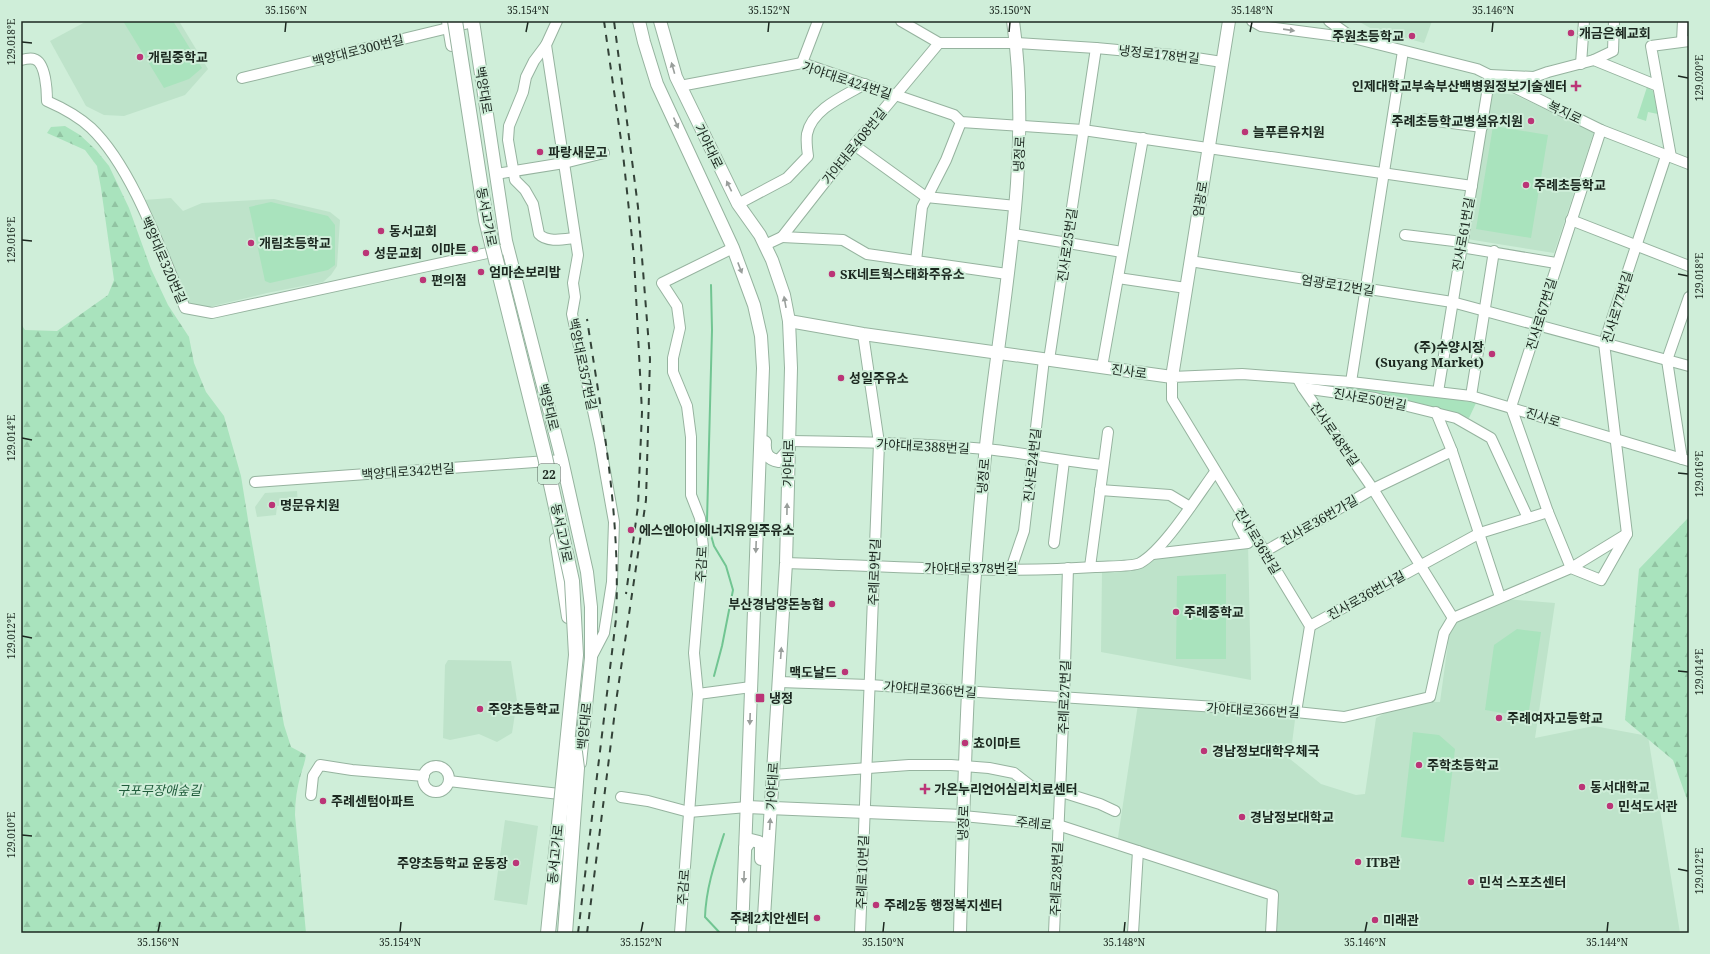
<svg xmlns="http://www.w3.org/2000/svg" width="1710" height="954" font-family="'Noto Serif','Noto Sans KR',serif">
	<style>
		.built { fill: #bee3ca }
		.forest { fill: url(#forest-firs) }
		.park { fill: #a9e3bd }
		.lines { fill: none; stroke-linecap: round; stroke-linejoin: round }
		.stream { stroke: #71c592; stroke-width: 2 }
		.minor-casing { stroke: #96b39f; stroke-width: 12 }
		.major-casing { stroke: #96b39f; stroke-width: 14 }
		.minor { stroke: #fff; stroke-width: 10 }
		.major { stroke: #fff; stroke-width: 12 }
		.rail { stroke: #334238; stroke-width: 2; stroke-dasharray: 7 7; stroke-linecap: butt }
		.highway-bridge-casing { stroke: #96b39f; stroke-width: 16; stroke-linecap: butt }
		.highway-bridge { stroke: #fff; stroke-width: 14 }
		.oneway { fill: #999e9b }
		.ticks { fill: none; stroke: #1c2820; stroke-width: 1.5 }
		.poi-dot { fill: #bb3577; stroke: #cfeed9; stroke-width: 1.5 }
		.labels { text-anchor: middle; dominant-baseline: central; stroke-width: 4; stroke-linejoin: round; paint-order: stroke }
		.shield { fill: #cfeed9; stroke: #526358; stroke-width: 1 }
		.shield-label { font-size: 12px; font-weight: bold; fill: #1c2820 }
		.poi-label { font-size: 13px; font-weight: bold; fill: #1c2820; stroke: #cfeed9; text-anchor: start }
		.street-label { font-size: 13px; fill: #1c2820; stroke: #cfeed9 }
		.park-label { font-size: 13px; font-style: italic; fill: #1f5c3b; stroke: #cfeed9 }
		.neatline { fill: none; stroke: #1c2820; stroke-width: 1.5 }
		.ticks-label { font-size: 10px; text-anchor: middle; fill: #1c2820 }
	</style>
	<defs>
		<pattern id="forest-firs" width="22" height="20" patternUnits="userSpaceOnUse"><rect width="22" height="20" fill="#a9e3bd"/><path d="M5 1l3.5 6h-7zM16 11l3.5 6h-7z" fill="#91c3a2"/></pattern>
	</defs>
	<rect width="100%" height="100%" fill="#cfeed9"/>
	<g class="built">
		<path d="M 87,21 L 179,21 L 208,69 L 185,95 L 124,116 L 104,115 L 86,106 L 50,41 Z"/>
		<path d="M 1358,21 L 1432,21 L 1424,43 L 1372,29 Z"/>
		<path d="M 1493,92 L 1515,95 L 1594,132 L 1554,253 L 1467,239 Z"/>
		<path d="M 171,198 L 183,211 L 202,203 L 274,199 L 330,212 L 340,220 L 337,266 L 331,275 L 323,282 L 267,293 L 201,309 L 188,304 L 144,200 Z"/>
		<path d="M 297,491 L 298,503 L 277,506 L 276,515 L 257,517 L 255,507 L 265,493 Z"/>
		<path d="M 1248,543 L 1251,680 L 1101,652 L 1102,572 L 1140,567 L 1153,554 Z"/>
		<path d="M 1506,599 L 1555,603 L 1535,738 L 1594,726 L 1648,736 L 1680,933 L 1271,933 L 1273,895 L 1117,844 L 1138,704 L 1296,712 L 1290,759 L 1321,784 L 1356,795 L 1365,794 L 1376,718 L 1391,710 L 1430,702 L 1440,702 L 1450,629 L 1460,618 Z"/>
		<path d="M 448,660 L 511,661 L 517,701 L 512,733 L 497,742 L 479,734 L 450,740 L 443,738 L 445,665 Z"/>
		<path d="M 505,820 L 538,826 L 527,905 L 494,900 Z"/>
	</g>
	<g class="forest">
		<path d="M 65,126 L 80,135 L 96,150 L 109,166 L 129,208 L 151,269 L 168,305 L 189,337 L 194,363 L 206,392 L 224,416 L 241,476 L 249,526 L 284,725 L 291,747 L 306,755 C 305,762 303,767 301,774 C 297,787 295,801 295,815 L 306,933 L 21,933 L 21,324 L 25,330 L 57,331 L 108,295 L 114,280 L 101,188 L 97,166 L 85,150 L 47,133 L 51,127 Z"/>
		<path d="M 1689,517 L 1689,805 L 1673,760 L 1625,720 L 1639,569 Z"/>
	</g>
	<g class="park">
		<path d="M 123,21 L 173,21 L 202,68 L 189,79 L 164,88 Z"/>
		<path d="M 1647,87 L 1653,91 L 1658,114 L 1648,112 L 1646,121 L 1637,118 Z"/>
		<path d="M 1493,126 L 1548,135 L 1531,238 L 1476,229 Z"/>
		<path d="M 271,202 L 328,216 L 335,225 L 335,265 L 328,270 L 270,283 L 265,281 L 249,207 Z"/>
		<path d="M 1324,384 L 1434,396 L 1476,403 L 1469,418 L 1376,397 L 1323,388 Z"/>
		<path d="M 1226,574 L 1226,659 L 1176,659 L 1177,576 Z"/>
		<path d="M 1517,629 L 1541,632 L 1528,717 L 1485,710 L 1494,645 Z"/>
		<path d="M 1413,732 L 1439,735 L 1455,749 L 1444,842 L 1401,837 Z"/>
	</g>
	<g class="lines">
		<g class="stream">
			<path d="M 711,285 L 712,330 L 707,521 L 714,546 L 726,566 L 733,590 L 722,646 L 714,676"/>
			<path d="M 720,933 L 705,917 C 706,888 715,862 724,834"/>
		</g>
		<g class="minor-casing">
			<g id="minor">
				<path d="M 557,21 L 546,45 L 578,255 L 573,283 L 575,297 L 572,314 L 600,443 L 614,522 L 612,582 L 604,633 L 591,658"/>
				<path d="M 901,21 L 939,43 L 1017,43 L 1096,48 L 1183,56 L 1222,62"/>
				<path d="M 1252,21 L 1261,26 L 1352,38"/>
				<path d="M 1329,21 L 1353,38 L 1477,69 L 1601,130 L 1689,164"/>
				<path d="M 1682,41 L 1683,21"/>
				<path d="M 546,45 L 534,61 L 526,77 L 523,92 L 509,126 L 508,140 L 515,180 L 525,190 L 533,204 L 539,234 C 547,243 565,239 575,238"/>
				<path d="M 21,60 C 25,59 31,58 34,59 C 46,62 47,92 47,101 C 63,108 78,116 91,128 C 133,168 162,254 185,308 L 212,313 L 501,250"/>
				<path d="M 1594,60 L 1613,51 L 1614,21"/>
				<path d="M 802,63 L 818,21"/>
				<path d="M 1581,64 L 1584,21"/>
				<path d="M 242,78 L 473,22"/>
				<path d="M 680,86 L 802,63 L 954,115 L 961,122 L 1083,130 L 1472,186"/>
				<path d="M 1421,119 L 1482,127"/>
				<path d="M 1601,130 L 1511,407 L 1548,512 L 1571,568 L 1625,535"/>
				<path d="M 854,145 L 926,197 L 1016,206"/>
				<path d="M 1671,157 L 1651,46 L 1689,41"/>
				<path d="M 496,174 L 564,163 L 604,153"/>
				<path d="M 738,204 L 787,178 L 808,156 C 807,149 806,141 807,134 C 812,109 844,96 865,84"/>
				<path d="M 1571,220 L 1689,266"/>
				<path d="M 1014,234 L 1122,252"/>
				<path d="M 1405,235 L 1462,242"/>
				<path d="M 782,237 L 843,240 L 867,254 L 1007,274"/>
				<path d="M 765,245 L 782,237 L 854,145 L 939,43"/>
				<path d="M 1461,247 L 1556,263"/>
				<path d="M 916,261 L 922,207 L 946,160 L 961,122"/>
				<path d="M 1190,261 L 1452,302 L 1689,366"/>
				<path d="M 1118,278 L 1186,288"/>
				<path d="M 1049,360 L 1096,48"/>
				<path d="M 1102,367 L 1143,138"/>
				<path d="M 1298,379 L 1303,388 L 1373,489 L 1453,618"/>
				<path d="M 1351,382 L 1403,51"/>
				<path d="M 1303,388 L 1375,398 L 1456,418 L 1491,438 L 1528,518"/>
				<path d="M 1438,392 L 1490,75 L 1534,77 L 1548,72 L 1594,60 L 1658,86"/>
				<path d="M 1471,396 L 1494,251"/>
				<path d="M 1436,412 L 1452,451 L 1500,597"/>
				<path d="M 789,441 C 854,442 921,443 986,449 C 1025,453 1064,461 1103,465"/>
				<path d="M 1682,459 L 1667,360 L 1689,297"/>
				<path d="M 255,482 L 562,460"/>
				<path d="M 1100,490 L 1170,495 L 1190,507"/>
				<path d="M 1627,534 L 1604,343 L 1666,156"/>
				<path d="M 1054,543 L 1064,461"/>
				<path d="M 1264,552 L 1373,489 L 1452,451"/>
				<path d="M 1153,554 L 1248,543 L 1238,524 L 1244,518"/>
				<path d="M 786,563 C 889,566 993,574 1095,567 C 1106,566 1132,567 1140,563 C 1164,550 1198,495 1215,472"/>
				<path d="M 1090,567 L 1108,432"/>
				<path d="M 1011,569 L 1024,531 L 1044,359"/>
				<path d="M 1310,626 L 1480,533 L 1548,512"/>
				<path d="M 779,682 L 869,685 L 1296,712 L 1344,717 L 1430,697 L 1444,633 L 1453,618 L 1571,568 L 1601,580 L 1627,534"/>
				<path d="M 698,694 L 751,687"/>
				<path d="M 1296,712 L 1310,626 L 1172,399 L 1172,377 L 1242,374 L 1351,382 L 1471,396 L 1689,461"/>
				<circle cx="436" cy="779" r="13"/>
				<path d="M 773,775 L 909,765 L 951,765 L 989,768 L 1014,773 L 1032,787 L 1052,789 L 1100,804 L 1115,811"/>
				<path d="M 449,781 L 568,795"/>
				<path d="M 311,795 L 313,776 L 320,765 L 352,770 L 424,776"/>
				<path d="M 621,797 L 648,801 L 689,812 L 747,807"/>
				<path d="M 963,816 L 1058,825 L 1273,895 L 1271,933"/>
				<path d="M 680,933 L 698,694 L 694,653 L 703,547 L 700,518 L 691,495 L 691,437 L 687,406 L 673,372 L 673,358 L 680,328 L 677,306 L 662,283 L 733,248"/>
				<path d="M 860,933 L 879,443 L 863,334"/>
				<path d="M 1054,933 L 1064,698 L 1068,568"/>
				<path d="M 1133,933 L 1138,851"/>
			</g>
		</g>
		<g class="major-casing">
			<g id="major">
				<path d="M 448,21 L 452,45"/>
				<path d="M 473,21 L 506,241 L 562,460 L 587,572 L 591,607 L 591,658 L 580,763"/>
				<path d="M 639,21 L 644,42 L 657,84 L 733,248 L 754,305 L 761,336 L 763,368 L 742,933"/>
				<path d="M 660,21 L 676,77 L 738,204 L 760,235 L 772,260 L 784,295 L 789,321 L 791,368 L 786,563 L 763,933"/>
				<path d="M 789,321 L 863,334 L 1172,377 L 1229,21"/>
				<path d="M 765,442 C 764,453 767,459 779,461 L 788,451"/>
				<path d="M 556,539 L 568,617"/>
				<path d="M 747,807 L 963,816"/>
				<path d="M 745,848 L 751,840 L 759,842 L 761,846 L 761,859"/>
				<path d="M 960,933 C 964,771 969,608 986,446 C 1001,306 1033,162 1013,21"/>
			</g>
		</g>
		<use href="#minor" class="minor"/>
		<use href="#major" class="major"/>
		<g class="rail">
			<path d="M 604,21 L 623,154 L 634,257 L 642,412 L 638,506 L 626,594"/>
			<path d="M 578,933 L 616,619 C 621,517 602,418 587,319"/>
			<path d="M 587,933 L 617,695 L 646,500 L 650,359 L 638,207 L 614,21"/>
		</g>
		<g class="highway-bridge-casing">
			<g id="highway-bridge">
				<path d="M 455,21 L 486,220 L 545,457 L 572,581 L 576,655 L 548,933"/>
				<path d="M 565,933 L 577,768 L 574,744"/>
			</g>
		</g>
		<use href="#highway-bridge" class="highway-bridge"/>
	</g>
	<defs><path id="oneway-solid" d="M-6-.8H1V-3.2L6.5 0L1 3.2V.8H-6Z"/></defs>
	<g class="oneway">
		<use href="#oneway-solid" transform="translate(1289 30) rotate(8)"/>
		<use href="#oneway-solid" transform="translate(673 68) rotate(-106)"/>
		<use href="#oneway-solid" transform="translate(676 123) rotate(66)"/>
		<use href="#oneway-solid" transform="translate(729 186) rotate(-116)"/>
		<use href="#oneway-solid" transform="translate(740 268) rotate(69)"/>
		<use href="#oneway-solid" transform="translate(785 302) rotate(-100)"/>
		<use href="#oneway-solid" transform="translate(787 509) rotate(-89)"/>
		<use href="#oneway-solid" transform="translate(756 547) rotate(92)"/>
		<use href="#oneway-solid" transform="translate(781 653) rotate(-86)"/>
		<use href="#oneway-solid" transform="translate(750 719) rotate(92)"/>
		<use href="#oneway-solid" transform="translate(770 824) rotate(-86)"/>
		<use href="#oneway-solid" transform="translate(744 877) rotate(92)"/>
	</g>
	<path class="ticks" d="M 285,32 L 286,22M 526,32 L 528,22M 768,32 L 769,22M 1009,32 L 1010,22M 1250,32 L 1252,22M 1492,32 L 1493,22M 22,42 L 32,43M 1678,76 L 1688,78M 22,240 L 32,241M 1678,274 L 1688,276M 22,438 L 32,440M 1678,473 L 1688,474M 22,636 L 32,638M 1678,671 L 1688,672M 22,835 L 32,836M 1678,869 L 1688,871M 158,932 L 160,922M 400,932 L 401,922M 641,932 L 643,922M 883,932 L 884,922M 1124,932 L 1125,922M 1365,932 L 1367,922M 1607,932 L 1608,922"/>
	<g class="poi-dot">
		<circle cx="1571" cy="33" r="4"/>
		<circle cx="1412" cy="36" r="4"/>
		<circle cx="140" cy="57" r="4"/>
		<path d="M1574 80h4v4h4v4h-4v4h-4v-4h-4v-4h4z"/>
		<circle cx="1531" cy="121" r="4"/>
		<circle cx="1245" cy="132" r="4"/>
		<circle cx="540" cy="152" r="4"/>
		<circle cx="1526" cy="185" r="4"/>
		<circle cx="381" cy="231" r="4"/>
		<circle cx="251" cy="243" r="4"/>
		<circle cx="475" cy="249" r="4"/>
		<circle cx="366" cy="253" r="4"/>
		<circle cx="481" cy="272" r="4"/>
		<circle cx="832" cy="274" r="4"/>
		<circle cx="423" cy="280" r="4"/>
		<circle cx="1492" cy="354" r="4"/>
		<circle cx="841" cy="378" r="4"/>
		<circle cx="272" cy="505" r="4"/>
		<circle cx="631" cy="530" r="4"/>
		<circle cx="832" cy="604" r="4"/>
		<circle cx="1176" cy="612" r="4"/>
		<circle cx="845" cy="672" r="4"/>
		<rect x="755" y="693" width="10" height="10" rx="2"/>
		<circle cx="480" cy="709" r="4"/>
		<circle cx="1499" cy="718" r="4"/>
		<circle cx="965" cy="743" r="4"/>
		<circle cx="1204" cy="751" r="4"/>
		<circle cx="1419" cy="765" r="4"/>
		<circle cx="1582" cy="787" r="4"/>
		<path d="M923 783h4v4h4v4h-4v4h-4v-4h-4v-4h4z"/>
		<circle cx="323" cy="801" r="4"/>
		<circle cx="1610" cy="806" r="4"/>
		<circle cx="1242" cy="817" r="4"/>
		<circle cx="1358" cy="862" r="4"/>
		<circle cx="516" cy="863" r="4"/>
		<circle cx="1471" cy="882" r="4"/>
		<circle cx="876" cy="905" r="4"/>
		<circle cx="817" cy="918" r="4"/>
		<circle cx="1375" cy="920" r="4"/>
	</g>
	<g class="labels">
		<rect class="shield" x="538" y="464" width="22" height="20" rx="3"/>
		<g class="shield-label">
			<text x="549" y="474">22</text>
		</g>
		<g class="poi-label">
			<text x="1579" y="33">개금은혜교회</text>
			<text x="1404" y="36" text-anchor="end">주원초등학교</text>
			<text x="148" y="57">개림중학교</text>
			<text x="1567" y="86" text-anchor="end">인제대학교부속부산백병원정보기술센터</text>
			<text x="1523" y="121" text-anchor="end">주례초등학교병설유치원</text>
			<text x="1253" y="132">늘푸른유치원</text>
			<text x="548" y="152">파랑새문고</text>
			<text x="1534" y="185">주례초등학교</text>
			<text x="389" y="231">동서교회</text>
			<text x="259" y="243">개림초등학교</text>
			<text x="467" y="249" text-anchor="end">이마트</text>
			<text x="374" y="253">성문교회</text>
			<text x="489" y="272">엄마손보리밥</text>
			<text x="840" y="274">SK네트웍스태화주유소</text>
			<text x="431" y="280">편의점</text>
			<text x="1484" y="347" text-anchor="end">(주)수양시장<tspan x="1484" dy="15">(Suyang Market)</tspan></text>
			<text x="849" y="378">성일주유소</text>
			<text x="280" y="505">명문유치원</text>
			<text x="639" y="530">에스엔아이에너지유일주유소</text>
			<text x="824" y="604" text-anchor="end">부산경남양돈농협</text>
			<text x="1184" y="612">주례중학교</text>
			<text x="837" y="672" text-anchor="end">맥도날드</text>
			<text x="769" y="698">냉정</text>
			<text x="488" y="709">주양초등학교</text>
			<text x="1507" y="718">주례여자고등학교</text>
			<text x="973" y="743">쵸이마트</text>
			<text x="1212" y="751">경남정보대학우체국</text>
			<text x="1427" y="765">주학초등학교</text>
			<text x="1590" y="787">동서대학교</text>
			<text x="934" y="789">가온누리언어심리치료센터</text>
			<text x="331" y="801">주례센텀아파트</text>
			<text x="1618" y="806">민석도서관</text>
			<text x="1250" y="817">경남정보대학교</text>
			<text x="1366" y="862">ITB관</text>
			<text x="508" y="863" text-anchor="end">주양초등학교 운동장</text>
			<text x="1479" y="882">민석 스포츠센터</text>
			<text x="884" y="905">주례2동 행정복지센터</text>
			<text x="809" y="918" text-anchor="end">주례2치안센터</text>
			<text x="1383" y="920">미래관</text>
		</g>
		<g class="street-label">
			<text transform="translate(358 50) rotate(-14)">백양대로300번길</text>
			<text transform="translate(1159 54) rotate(6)">냉정로178번길</text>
			<text transform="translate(847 80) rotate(18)">가야대로424번길</text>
			<text transform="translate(484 90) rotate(81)">백양대로</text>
			<text transform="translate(1565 112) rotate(26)">복지로</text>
			<text transform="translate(709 146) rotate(64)">가야대로</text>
			<text transform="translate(854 146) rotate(-51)">가야대로408번길</text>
			<text transform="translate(1019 154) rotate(-87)">냉정로</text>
			<text transform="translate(1200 199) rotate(-81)">엄광로</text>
			<text transform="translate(487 217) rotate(79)">동서고가로</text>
			<text transform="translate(1463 234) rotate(-80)">진사로61번길</text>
			<text transform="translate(1067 245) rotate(-82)">진사로25번길</text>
			<text transform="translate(164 260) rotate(66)">백양대로320번길</text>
			<text transform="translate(1338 285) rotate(9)">엄광로12번길</text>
			<text transform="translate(1617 307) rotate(-73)">진사로77번길</text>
			<text transform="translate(1541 314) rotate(-73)">진사로67번길</text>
			<text transform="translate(583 364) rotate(78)">백양대로357번길</text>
			<text transform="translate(1129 371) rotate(8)">진사로</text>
			<text transform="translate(1370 399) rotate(10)">진사로50번길</text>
			<text transform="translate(549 407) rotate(76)">백양대로</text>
			<text transform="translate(1543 417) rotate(17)">진사로</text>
			<text transform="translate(1335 434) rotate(55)">진사로48번길</text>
			<text transform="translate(923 446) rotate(3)">가야대로388번길</text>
			<text transform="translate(788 463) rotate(-89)">가야대로</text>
			<text transform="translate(1032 465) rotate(-84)">진사로24번길</text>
			<text transform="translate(408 471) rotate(-4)">백양대로342번길</text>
			<text transform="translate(983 476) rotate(-85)">냉정로</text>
			<text transform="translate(1319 520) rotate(-30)">진사로36번가길</text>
			<text transform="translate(562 533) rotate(78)">동서고가로</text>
			<text transform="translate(1258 541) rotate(59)">진사로36번길</text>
			<text transform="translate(701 564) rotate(-87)">주감로</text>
			<text x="971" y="568">가야대로378번길</text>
			<text transform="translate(874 572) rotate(-88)">주례로9번길</text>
			<text transform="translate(1366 595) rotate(-29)">진사로36번나길</text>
			<text transform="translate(930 689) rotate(4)">가야대로366번길</text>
			<text transform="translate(1064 697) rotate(-88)">주례로27번길</text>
			<text transform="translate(1253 710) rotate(3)">가야대로366번길</text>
			<text transform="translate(584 726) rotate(-84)">백양대로</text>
			<text transform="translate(772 786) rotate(-87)">가야대로</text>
			<text transform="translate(963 823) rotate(-88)">냉정로</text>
			<text transform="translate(1034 823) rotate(6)">주례로</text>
			<text transform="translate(555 854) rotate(-84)">동서고가로</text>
			<text transform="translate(862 872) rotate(-88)">주례로10번길</text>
			<text transform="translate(1056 879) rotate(-88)">주례로28번길</text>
			<text transform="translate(683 887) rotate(-86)">주감로</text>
		</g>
		<g class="park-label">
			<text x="159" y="790">구포무장애숲길</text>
		</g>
	</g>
	<rect width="1710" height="954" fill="none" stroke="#cfeed9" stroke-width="44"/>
	<rect x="22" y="22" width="1666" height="910" class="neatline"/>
	<g class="ticks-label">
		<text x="286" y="14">35.156°N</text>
		<text x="528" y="14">35.154°N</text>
		<text x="769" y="14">35.152°N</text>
		<text x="1010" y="14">35.150°N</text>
		<text x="1252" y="14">35.148°N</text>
		<text x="1493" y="14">35.146°N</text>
		<text transform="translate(11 42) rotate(-90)" y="4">129.018°E</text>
		<text transform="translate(1699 78) rotate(-90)" y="4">129.020°E</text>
		<text transform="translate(11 240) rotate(-90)" y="4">129.016°E</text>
		<text transform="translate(1699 276) rotate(-90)" y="4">129.018°E</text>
		<text transform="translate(11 438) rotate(-90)" y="4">129.014°E</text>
		<text transform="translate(1699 474) rotate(-90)" y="4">129.016°E</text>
		<text transform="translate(11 636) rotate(-90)" y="4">129.012°E</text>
		<text transform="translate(1699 672) rotate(-90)" y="4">129.014°E</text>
		<text transform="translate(11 835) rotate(-90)" y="4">129.010°E</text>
		<text transform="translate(1699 871) rotate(-90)" y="4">129.012°E</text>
		<text x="158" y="946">35.156°N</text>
		<text x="400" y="946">35.154°N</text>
		<text x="641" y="946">35.152°N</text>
		<text x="883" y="946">35.150°N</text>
		<text x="1124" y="946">35.148°N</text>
		<text x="1365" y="946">35.146°N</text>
		<text x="1607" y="946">35.144°N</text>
	</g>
</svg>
